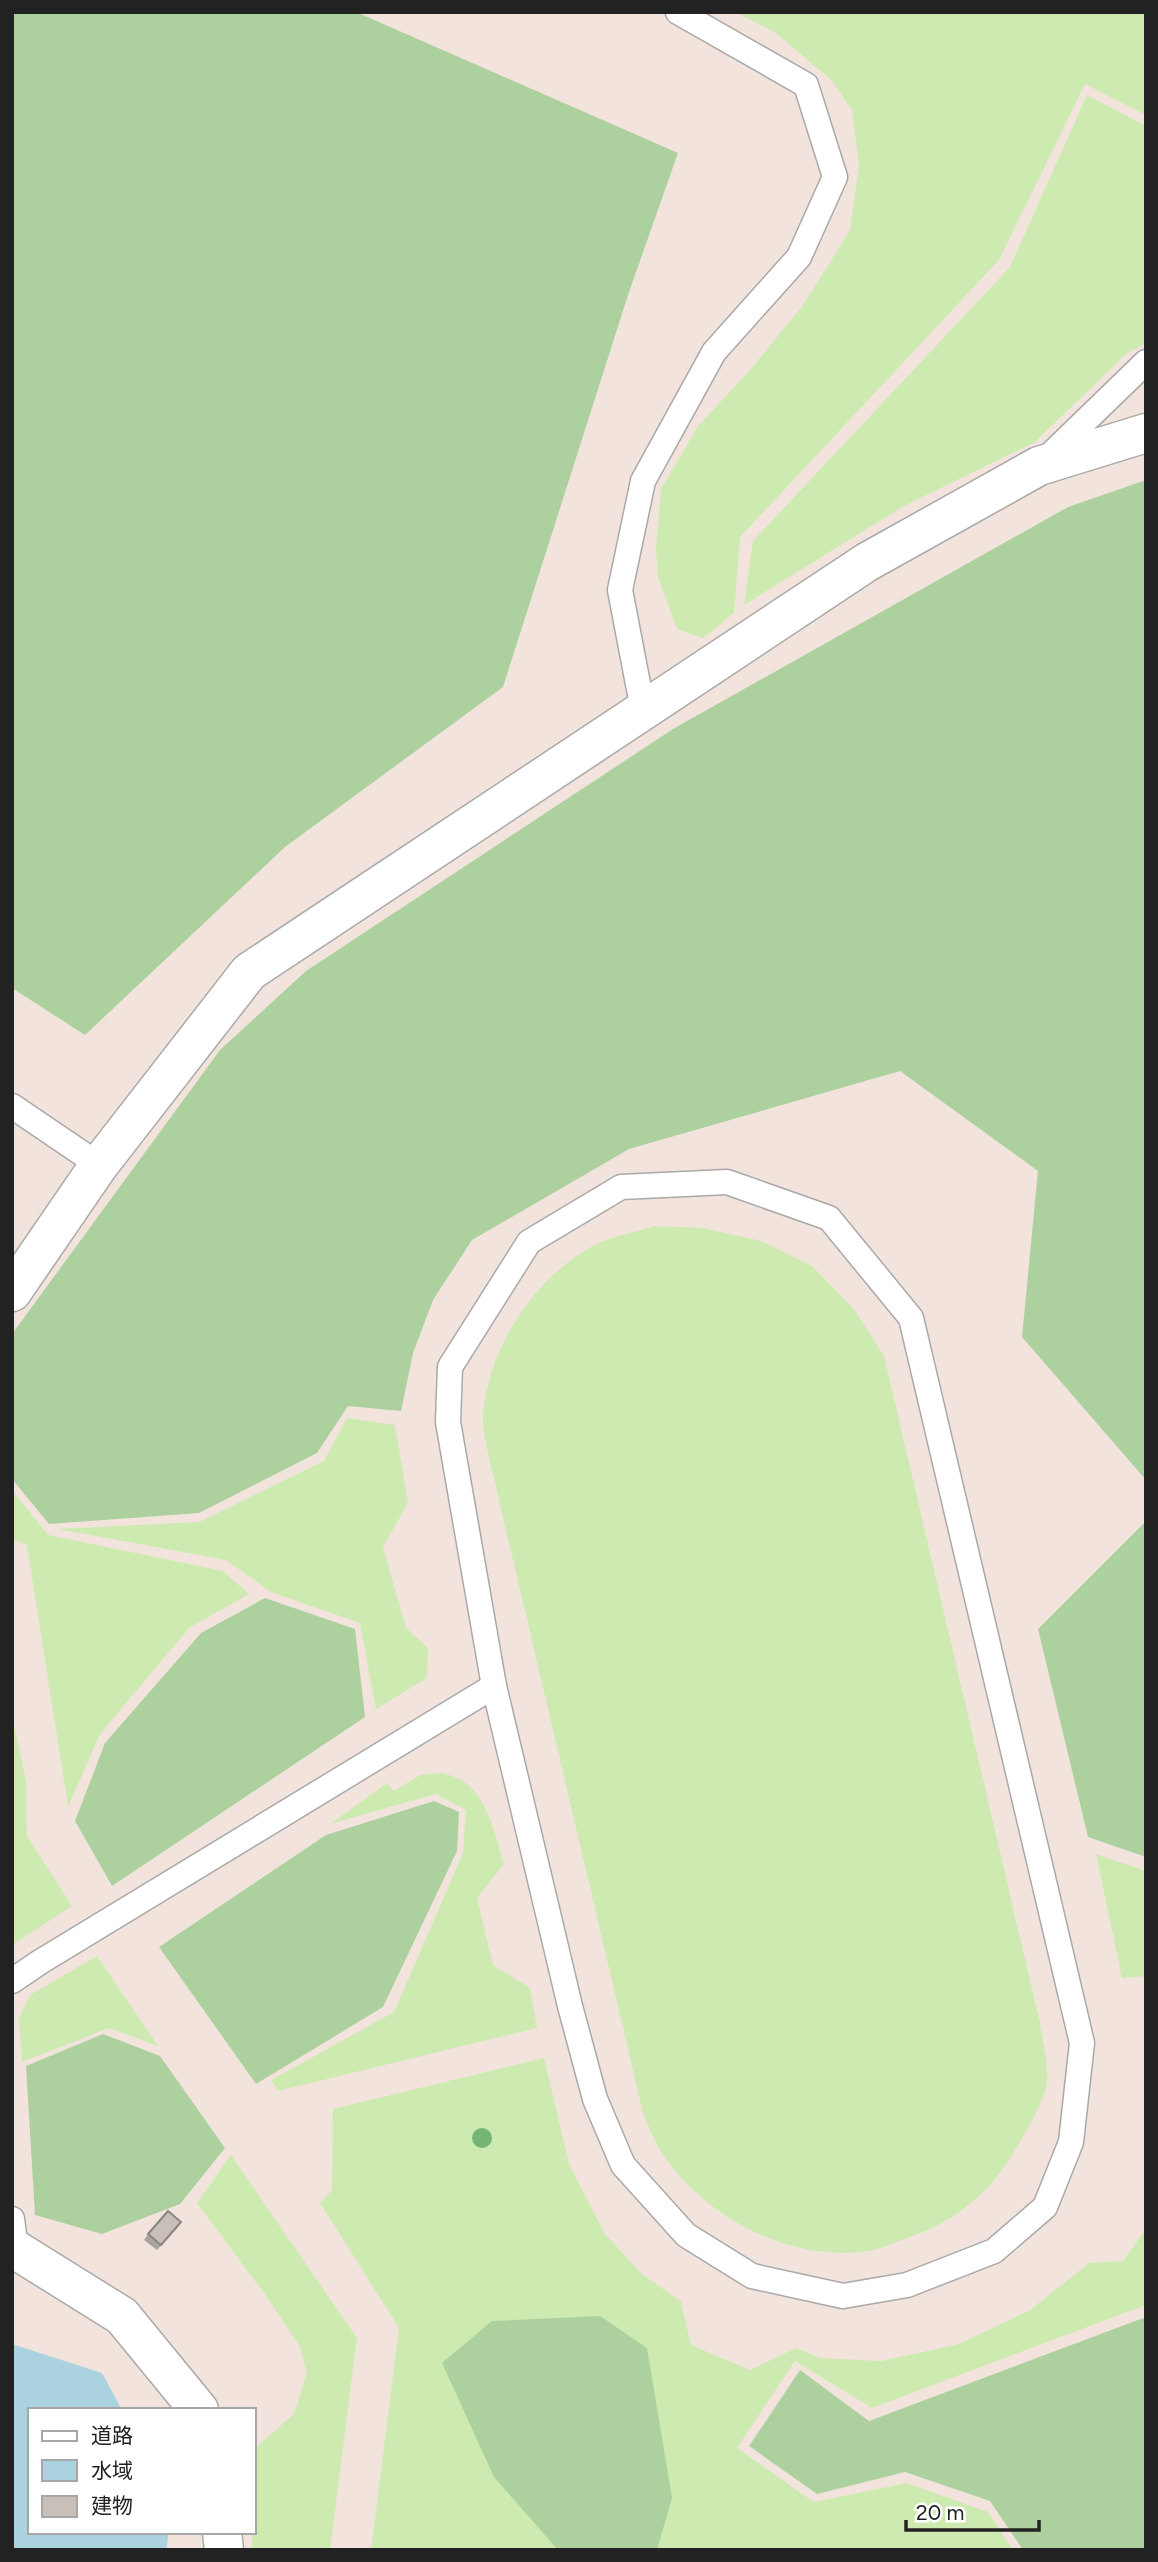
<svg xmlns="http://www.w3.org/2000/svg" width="1158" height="2562" font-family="Figtree,'Noto Sans JP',sans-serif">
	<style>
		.military { fill: #f3e3dd; fill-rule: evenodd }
		.grass { fill: #cdebb0 }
		.forest { fill: #add19e }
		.water { fill: #aad3df }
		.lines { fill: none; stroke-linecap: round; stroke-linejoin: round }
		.service-casing { stroke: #a9a9a9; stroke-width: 27 }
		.minor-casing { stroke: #a9a9a9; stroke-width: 41 }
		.service { stroke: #fff; stroke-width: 24 }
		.minor { stroke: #fff; stroke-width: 38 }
		.tree { fill: #74b475 }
		.wall { fill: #aba49e }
		.building { fill: #c7bfb8; stroke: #8b8681; stroke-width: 2 }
	</style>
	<rect width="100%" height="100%" fill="#f2efe9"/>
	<path class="military" d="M 12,12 L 1146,12 L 1146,2550 L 12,2550 ZM 30,2410 L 254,2410 L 254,2532 L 30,2532 Z"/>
	<g class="grass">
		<path d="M 735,12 L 1146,12 L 1146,115 L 1085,84 L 999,260 L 740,537 L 734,613 L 703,638 L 677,629 L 658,577 L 656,549 L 661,489 L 698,426 L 750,370 L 804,304 L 850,230 L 859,165 L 852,110 L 832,81 L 776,33 Z"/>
		<path d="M 1087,95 L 1146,126 L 1146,343 L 1126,354 L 1035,442 L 904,506 L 744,605 L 753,541 L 1010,267 Z"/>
		<path d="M 655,1226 L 703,1228 L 761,1241 L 812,1266 L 854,1309 L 884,1356 L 1040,2023 C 1042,2039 1049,2065 1047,2081 C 1046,2099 1021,2141 1011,2157 C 986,2197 949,2225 904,2239 C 893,2243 881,2249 869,2251 C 792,2262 711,2221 666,2159 C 657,2147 651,2131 644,2117 L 489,1458 C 487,1445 482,1429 483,1415 C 488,1349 534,1277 593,1246 C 612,1236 635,1232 655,1226 Z"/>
		<path d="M 347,1418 L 395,1425 L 408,1503 L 383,1547 L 406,1628 L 428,1648 L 427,1678 L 376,1709 L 360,1623 L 271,1592 L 226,1560 L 58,1529 L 199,1522 L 324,1461 Z"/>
		<path d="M 12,1490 L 48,1535 L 223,1571 L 249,1594 L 189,1628 L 100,1734 L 68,1807 L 27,1545 L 12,1539 Z"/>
		<path d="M 12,1714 L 26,1781 L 27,1836 L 72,1906 L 12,1945 Z"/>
		<path d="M 442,1773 C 449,1775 457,1777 463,1781 C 489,1799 495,1836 504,1864 L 477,1898 L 493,1965 L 530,1988 L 537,2028 L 278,2091 L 271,2080 L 394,2012 L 463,1853 L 466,1810 L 436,1794 L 330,1824 L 387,1783 L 394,1791 L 420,1775 Z"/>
		<path d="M 1096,1854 L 1146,1871 L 1146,1976 L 1122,1978 Z"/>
		<path d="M 97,1956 L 158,2046 L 109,2028 L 22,2062 L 19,2018 L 30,1995 Z"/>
		<path d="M 544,2058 L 569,2164 L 605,2234 L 641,2273 L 681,2302 L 691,2345 L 750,2370 L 796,2348 L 820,2358 L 881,2361 L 959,2344 L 1030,2310 L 1089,2263 L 1123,2261 L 1146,2229 L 1146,2305 L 872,2408 L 795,2361 L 737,2448 L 814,2502 L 907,2483 L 988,2512 L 1013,2550 L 371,2550 L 399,2328 L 320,2203 L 332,2190 L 333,2109 Z"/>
		<path d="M 231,2155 L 357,2338 L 330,2550 L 252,2550 L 254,2449 L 294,2414 L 307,2373 L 300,2347 L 267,2297 L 197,2203 Z"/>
	</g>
	<g class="forest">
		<path d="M 12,12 L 356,12 L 678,153 L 628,295 L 503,687 L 285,847 L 85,1035 L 12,988 Z"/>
		<path d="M 1146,480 L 1146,1480 L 1022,1337 L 1038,1171 L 900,1071 L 629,1149 L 472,1240 L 433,1300 L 413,1353 L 401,1411 L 348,1406 L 317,1453 L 199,1513 L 49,1524 L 12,1479 L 12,1334 L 220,1050 L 306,971 L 673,729 L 1068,507 Z"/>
		<path d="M 1146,1521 L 1146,1857 L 1088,1837 L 1038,1629 Z"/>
		<path d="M 265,1598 L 355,1629 L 365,1717 L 112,1886 L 75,1821 L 105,1743 L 201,1633 Z"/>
		<path d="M 434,1801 L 459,1812 L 457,1851 L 383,2007 L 256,2084 L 159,1947 L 326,1835 Z"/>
		<path d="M 103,2034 L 160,2056 L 225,2148 L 180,2204 L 102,2234 L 35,2215 L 26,2066 Z"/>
		<path d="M 600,2316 L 647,2348 L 672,2498 L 657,2550 L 558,2550 L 494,2477 L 442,2363 L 492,2321 Z"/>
		<path d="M 1146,2317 L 1146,2550 L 1023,2550 L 990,2501 L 905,2472 L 817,2494 L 749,2446 L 800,2370 L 869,2421 Z"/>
	</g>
	<path class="water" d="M 12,2344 L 102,2373 L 122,2410 L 30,2410 L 30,2532 L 169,2532 L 166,2550 L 12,2550 Z"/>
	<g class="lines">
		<g class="service-casing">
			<g id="service">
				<path d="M 1047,458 L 1146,362"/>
				<path d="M 643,710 L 620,590 L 643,481 L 714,352 L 799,257 L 835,177 L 806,85 L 678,12"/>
				<path d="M 12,1106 L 99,1165"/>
				<path d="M 727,1182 L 829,1218 L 911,1318 L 1082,2043 L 1071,2142 L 1045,2207 L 994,2251 L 907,2285 L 843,2296 L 752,2276 L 686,2235 L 623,2165 L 595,2099 L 570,2006 L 494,1686 L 448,1422 L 450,1367 L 529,1242 L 621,1187 Z"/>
				<path d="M 12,1981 L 40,1962 L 494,1686"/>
				<path d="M 12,2219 L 16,2250"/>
			</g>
		</g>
		<g class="minor-casing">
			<g id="minor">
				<path d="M 12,1292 L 99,1165 L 249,972 L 867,562 L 1039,466 L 1146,433"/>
				<path d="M 12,2250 L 16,2250 L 122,2316 L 199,2410"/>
				<path d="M 222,2532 L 224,2550"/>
			</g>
		</g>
		<use href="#service" class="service"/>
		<use href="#minor" class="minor"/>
	</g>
	<circle class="tree" cx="482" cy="2138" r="10"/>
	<path class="wall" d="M 177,2228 L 157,2250 L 144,2240 L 148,2234 Z"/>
	<path class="building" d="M 168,2211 L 181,2222 L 161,2245 L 148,2234 Z"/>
	<rect width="1158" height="2562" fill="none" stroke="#222222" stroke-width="28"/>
	<rect x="28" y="2408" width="228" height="126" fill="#ffffff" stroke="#a7a7a7" stroke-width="2"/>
	<rect x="42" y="2431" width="35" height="10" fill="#ffffff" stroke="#a7a7a7" stroke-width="2"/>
	<text x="91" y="2443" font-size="21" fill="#222222">道路</text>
	<rect x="42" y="2460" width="35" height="21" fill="#aad3df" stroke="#a7a7a7" stroke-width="2"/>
	<text x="91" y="2478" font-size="21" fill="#222222">水域</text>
	<rect x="42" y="2496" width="35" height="21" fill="#c7bfb8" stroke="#a7a7a7" stroke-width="2"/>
	<text x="91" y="2513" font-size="21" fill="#222222">建物</text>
	<path d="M906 2520v10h133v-10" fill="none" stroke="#222222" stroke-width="3.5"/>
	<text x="916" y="2520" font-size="21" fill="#222222" stroke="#ffffff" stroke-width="5" paint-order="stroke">20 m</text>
</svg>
